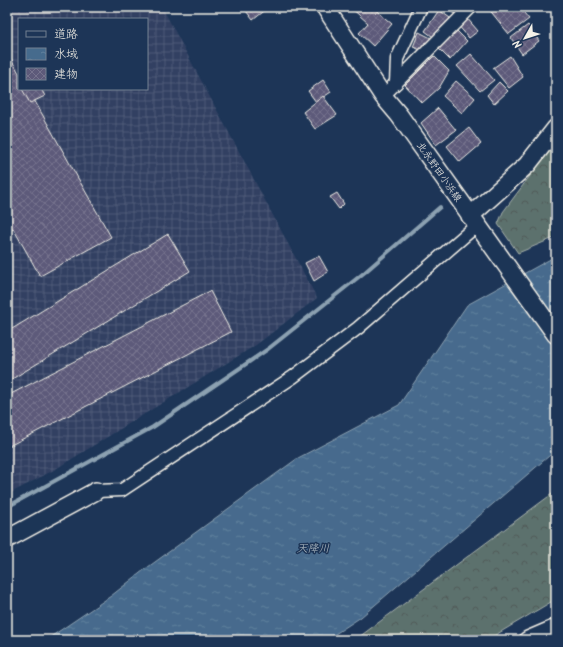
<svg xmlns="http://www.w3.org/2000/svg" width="563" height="647" font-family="Kalam,'Klee One',sans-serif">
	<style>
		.industrial { fill: url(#industrial-grid); fill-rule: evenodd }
		.forest { fill: url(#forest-crowns); stroke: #a8b1aa }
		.water { fill: url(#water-ripples); stroke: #8ca1b1 }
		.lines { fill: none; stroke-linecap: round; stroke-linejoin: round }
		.stream { stroke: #8ca1b1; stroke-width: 4 }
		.building { fill: url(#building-cross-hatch); stroke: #f4f1e8 }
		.street-casing { stroke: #f4f1e8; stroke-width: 15 }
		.secondary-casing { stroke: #f4f1e8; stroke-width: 20 }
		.street { stroke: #1d3557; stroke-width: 12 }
		.secondary { stroke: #1d3557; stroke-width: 17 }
		.labels { text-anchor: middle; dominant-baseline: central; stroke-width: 3; stroke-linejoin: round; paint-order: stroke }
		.street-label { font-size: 10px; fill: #f4f1e8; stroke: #1d3557 }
		.water-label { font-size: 11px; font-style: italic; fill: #b7c2c8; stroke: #1d3557 }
	</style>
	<defs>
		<pattern id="industrial-grid" width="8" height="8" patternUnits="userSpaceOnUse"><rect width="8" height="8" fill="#304062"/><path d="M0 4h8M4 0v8" fill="none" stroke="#4f5c78"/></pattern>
		<pattern id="forest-crowns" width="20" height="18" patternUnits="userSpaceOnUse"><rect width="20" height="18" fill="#5b716d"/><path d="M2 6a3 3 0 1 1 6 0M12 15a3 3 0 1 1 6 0" fill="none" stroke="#515a58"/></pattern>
		<pattern id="water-ripples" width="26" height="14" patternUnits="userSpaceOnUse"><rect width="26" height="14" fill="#466b8d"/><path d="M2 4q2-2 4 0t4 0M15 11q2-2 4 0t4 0" fill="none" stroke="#61819d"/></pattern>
		<pattern id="building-cross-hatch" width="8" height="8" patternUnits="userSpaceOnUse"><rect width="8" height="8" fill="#5d5a7a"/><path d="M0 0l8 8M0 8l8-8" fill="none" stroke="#75728d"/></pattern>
	</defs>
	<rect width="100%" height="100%" fill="#1d3557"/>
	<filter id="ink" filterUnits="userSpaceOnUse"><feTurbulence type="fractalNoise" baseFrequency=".025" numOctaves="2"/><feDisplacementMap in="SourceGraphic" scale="8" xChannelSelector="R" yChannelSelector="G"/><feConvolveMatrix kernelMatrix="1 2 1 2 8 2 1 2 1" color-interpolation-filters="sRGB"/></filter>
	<g filter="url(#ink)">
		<path class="industrial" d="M 7,7 L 162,7 L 317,298 L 256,345 L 54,470 L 7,495 ZM 19,19 L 147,19 L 147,89 L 19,89 Z"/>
		<g class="forest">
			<path d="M 556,141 L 556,237 L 518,253 L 498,224 L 503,212 Z"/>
			<path d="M 556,491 L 556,599 L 487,640 L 355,640 Z"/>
		</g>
		<path class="water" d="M 556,256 L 556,450 L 361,617 L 326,640 L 46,640 L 111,596 L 144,570 L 298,458 L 399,405 L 467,305 Z"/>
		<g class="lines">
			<path class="stream" d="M 7,507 L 153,427 L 268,349 L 365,272 L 440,207"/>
		</g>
		<g class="building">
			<path d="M 243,7 L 267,7 L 268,8 L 253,20 Z"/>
			<path d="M 350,7 L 372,7 L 392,24 L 373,46 L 359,33 L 368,23 Z"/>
			<path d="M 442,7 L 465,7 L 457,15 Z"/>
			<path d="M 489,7 L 519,7 L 529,19 L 509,34 L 488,8 Z"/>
			<path d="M 439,10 L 450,18 L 436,39 L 425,31 Z"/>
			<path d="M 466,17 L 478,31 L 469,38 L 457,24 Z"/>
			<path d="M 528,25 L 539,41 L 522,54 L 511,38 Z"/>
			<path d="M 455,29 L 467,41 L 450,60 L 437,47 Z"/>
			<path d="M 419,32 L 433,39 L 430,45 L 425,42 L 421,50 L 413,47 Z"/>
			<path d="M 7,52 L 19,73 L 19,89 L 28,89 L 111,237 L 40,276 L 13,228 L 7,232 Z"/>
			<path d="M 471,54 L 494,80 L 480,91 L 457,66 Z"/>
			<path d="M 434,56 L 449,71 L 439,88 L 422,103 L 405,85 Z"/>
			<path d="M 510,56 L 523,77 L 509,88 L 493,68 Z"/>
			<path d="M 323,80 L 331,92 L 316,102 L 308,91 Z"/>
			<path d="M 456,81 L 475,98 L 462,113 L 443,96 Z"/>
			<path d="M 499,82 L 508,91 L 494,104 L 487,95 Z"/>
			<path d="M 22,89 L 41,89 L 45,96 L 30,103 Z"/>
			<path d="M 323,96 L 337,115 L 315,129 L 303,112 Z"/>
			<path d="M 438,108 L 456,130 L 436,145 L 421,123 Z"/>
			<path d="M 469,128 L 481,144 L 460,162 L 447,146 Z"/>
			<path d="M 337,193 L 344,204 L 339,209 L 330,197 Z"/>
			<path d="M 168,234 L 190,271 L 7,382 L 7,332 Z"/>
			<path d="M 319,256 L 328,272 L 314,281 L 305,263 Z"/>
			<path d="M 210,291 L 231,332 L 7,447 L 7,396 Z"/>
		</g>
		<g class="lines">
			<g class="street-casing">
				<g id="street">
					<path d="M 396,83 L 397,59 L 421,7"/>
					<path d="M 383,96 L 471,7"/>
					<path d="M 96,491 L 122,490 L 293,377 L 358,328 L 477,225"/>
				</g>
			</g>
			<g class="secondary-casing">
				<g id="secondary">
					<path d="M 325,7 L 383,96 L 399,115 L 556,335"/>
					<path d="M 470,216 L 527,165 L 556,128"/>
					<path d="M 7,539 L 96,491"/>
					<path d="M 528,640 L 556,628"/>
				</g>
			</g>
			<use href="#street" class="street"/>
			<use href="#secondary" class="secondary"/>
		</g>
	</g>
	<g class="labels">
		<g class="street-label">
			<text transform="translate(439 172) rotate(55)">北永野田小浜線</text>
		</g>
		<g class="water-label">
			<text x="313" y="549">天降川</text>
		</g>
	</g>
	<rect width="563" height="647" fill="none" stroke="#1d3557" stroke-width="24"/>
	<rect x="12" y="12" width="539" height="623" fill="none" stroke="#f4f1e8" stroke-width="1.5" filter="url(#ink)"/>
	<rect x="18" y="18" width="130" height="72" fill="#1d3557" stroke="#738091"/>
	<rect x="26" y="31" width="20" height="6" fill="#1d3557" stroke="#738091"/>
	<text x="54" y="38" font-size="12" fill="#f4f1e8">道路</text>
	<rect x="26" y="48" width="20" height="12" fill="url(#water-ripples)" stroke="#738091"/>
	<text x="54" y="58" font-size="12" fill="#f4f1e8">水域</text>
	<rect x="26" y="68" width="20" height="12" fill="url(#building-cross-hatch)" stroke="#738091"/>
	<text x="54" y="78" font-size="12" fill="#f4f1e8">建物</text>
	<g transform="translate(525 38) rotate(231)" stroke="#1d3557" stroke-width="3" paint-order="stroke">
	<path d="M0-3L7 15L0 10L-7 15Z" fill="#f4f1e8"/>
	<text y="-6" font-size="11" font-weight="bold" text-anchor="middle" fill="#f4f1e8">N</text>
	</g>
</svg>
